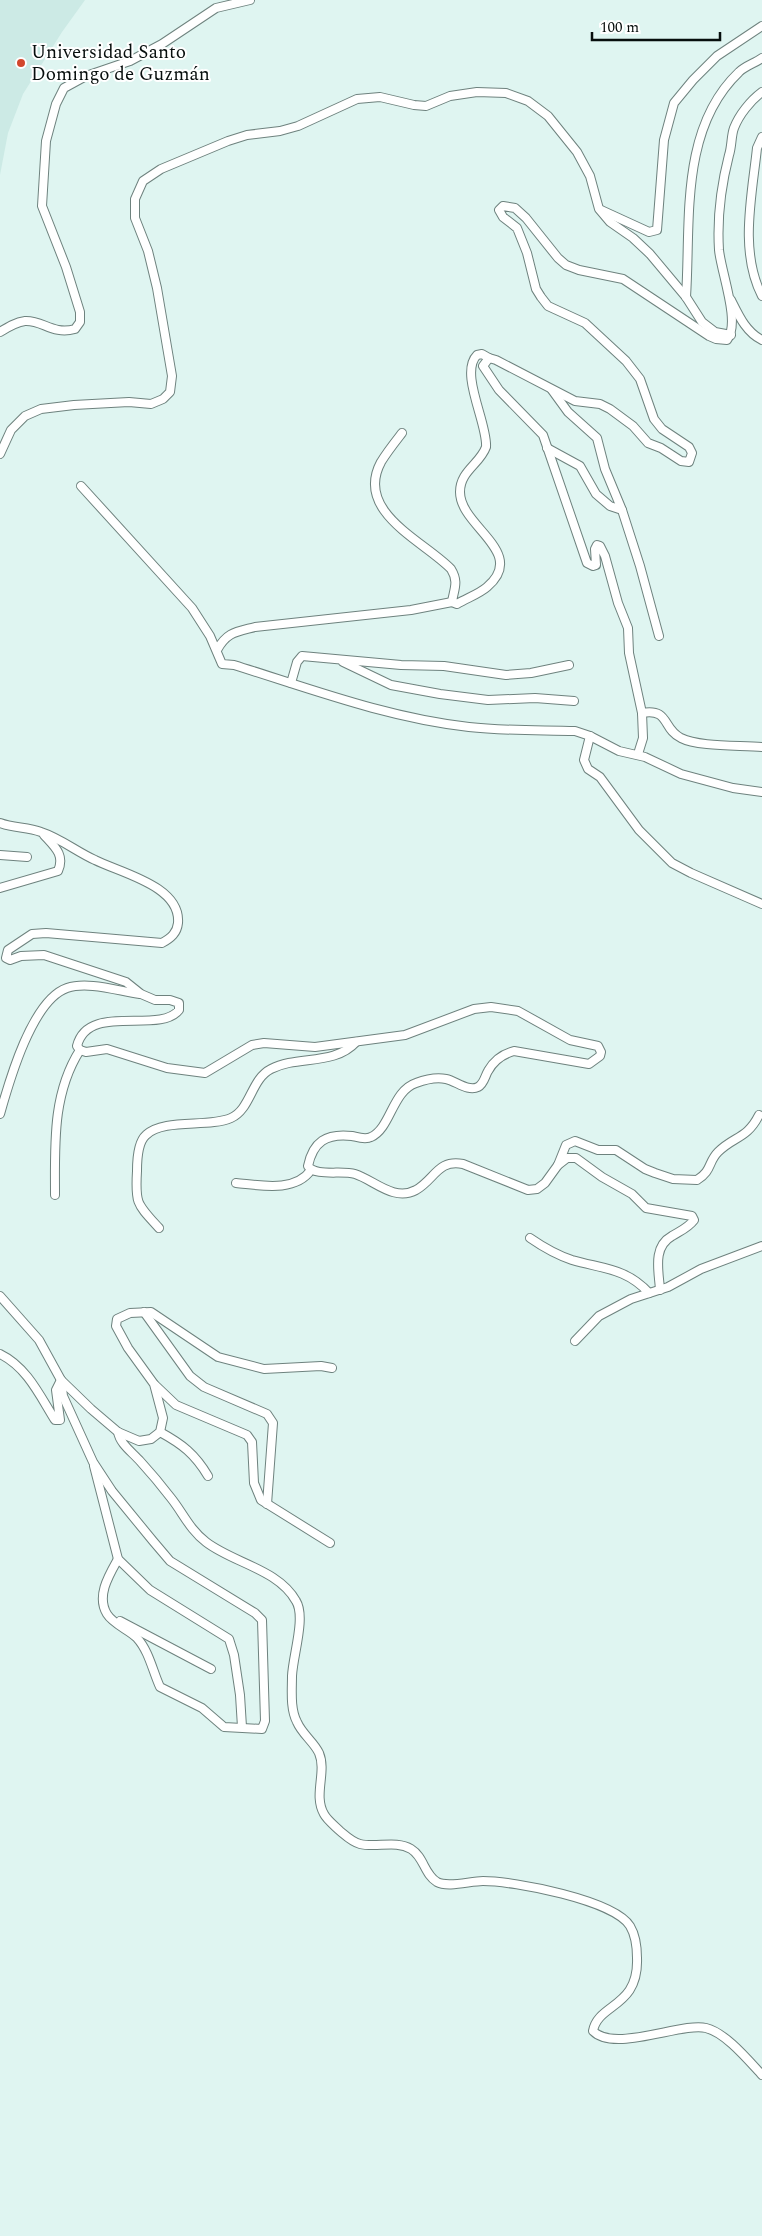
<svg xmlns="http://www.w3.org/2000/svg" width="762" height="2236" font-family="Spectral,serif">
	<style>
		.built { fill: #cceae5 }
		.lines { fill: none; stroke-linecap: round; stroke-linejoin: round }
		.street-casing { stroke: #6e827e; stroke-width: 10 }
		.street { stroke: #fff; stroke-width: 8 }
		.poi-dot { fill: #d2472c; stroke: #fff; stroke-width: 2 }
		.labels { text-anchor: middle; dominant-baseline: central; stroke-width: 4; stroke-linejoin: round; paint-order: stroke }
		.poi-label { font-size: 19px; fill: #070e0d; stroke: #fff; text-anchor: start }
	</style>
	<rect width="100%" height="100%" fill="#dff5f1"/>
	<path class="built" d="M 0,0 L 85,0 L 62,32 L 23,94 L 8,133 L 0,175 Z"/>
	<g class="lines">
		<g class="street-casing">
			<g id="street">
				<path d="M 762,137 L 757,148 C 752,196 739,251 762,296"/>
				<path d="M 601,210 L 649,232 L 657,230 L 664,140 L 674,103 L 693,80 L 717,56 L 762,26"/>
				<path d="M 686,297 C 691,222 679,129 739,72 C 745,66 755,63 762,58"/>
				<path d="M 731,300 C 739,316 746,332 762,340"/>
				<path d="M 0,332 C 8,327 16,322 25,321 C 43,320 52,335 75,329 L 80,322 L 80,312 L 66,267 L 42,206 L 46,141 L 56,104 L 64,88 L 86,76 L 130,61 L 162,44 L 216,8 L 250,0"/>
				<path d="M 552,390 L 568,412 L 597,438 L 605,469 L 622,510"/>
				<path d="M 402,433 C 395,442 387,452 381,462 C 354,512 424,541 451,569 C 459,582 454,589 452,602 L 457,604 C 467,598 479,594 487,587 C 528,552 460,527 460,492 C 460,471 480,464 486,447 C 488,424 459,373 477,355 L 482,354 L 489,358"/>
				<path d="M 547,448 L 580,466 L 596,494 L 610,506 L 622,510 L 640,566 L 659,636"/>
				<path d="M 0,454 L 11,430 L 25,416 L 41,409 L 74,405 L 129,402 L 151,404 L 163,399 L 170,392 L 172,376 L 157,288 L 148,251 L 135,218 L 135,199 L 143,181 L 161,169 L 228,141 L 247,135 L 280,131 L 298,126 L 357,99 L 380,97 L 414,105 L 426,106 L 450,96 L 477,92 L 506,93 L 528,101 L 548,116 L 577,152 L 590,176 L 599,209 L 610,222 L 633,238 L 650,254 L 686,297 L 702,322 L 715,332 L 731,335"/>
				<path d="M 81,486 L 192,608 L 210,636 L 222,664 L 234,665 C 311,689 388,718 469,727 C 504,731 540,730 575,731 L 590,736 L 619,751 L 645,757 L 681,774 L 733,788 L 762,792"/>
				<path d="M 217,650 C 227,632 236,632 255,627 L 411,610 L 452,602"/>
				<path d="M 343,662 L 391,685 L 440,694 L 488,700 L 535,698 L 574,701"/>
				<path d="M 291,683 L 297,662 L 302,656 L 401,665 L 444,666 L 506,675 L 531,673 L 569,665"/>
				<path d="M 642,713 C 670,708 662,729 681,738 C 698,747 741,745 762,747"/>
				<path d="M 590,736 L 584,760 L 588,769 L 600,777 L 639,830 L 672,863 L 691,873 L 762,904"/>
				<path d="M 638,754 L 643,738 L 642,713 L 629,653 L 628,628 L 618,603 L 605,556 L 600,546 L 597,545 L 595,549 L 596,565 L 593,566 L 587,563 L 543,435 L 499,390 L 483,366 L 489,358 L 496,360 L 575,401 L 600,404 L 610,409 L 633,426 L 648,443 L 661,448 L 681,461 L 689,462 L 692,453 L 689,447 L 662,429 L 654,419 L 640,379 L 626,361 L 585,323 L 548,306 L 541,297 L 536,289 L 527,253 L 517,228 L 503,217 L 499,210 L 503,206 L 515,208 L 526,218 L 558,258 L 566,265 L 579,270 L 623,279 L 709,336 L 716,339 L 727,340 C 741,323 721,272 719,250 C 717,218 721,186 729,155 C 732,146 731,136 734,128 C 739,115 750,101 762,92"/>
				<path d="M 0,823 C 13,828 28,827 41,832 C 60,838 77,852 95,860 C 121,873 181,886 178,923 C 177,933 171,938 162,943 L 46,933 L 32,934 L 8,950 L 6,958 L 10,960 L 21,956 L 44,955 L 126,982 L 141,994 L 155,1000 L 170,1000 L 179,1003 L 179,1010 C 159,1035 88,1002 77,1046 L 80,1050 L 86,1052 L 107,1049 L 167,1068 L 205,1073 L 252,1045 L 264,1043 L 315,1047 L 405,1035 L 474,1009 L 491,1007 L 518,1011 L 570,1040 L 598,1046 L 601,1052 L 600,1056 L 589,1064 L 514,1051 C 503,1054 494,1060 488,1071 C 485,1076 484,1084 478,1087 C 468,1092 456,1081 446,1079 C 437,1077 424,1080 416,1083 C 392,1091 391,1128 371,1137 C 365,1140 357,1137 352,1136 C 326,1133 313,1142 308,1166 C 315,1177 342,1170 355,1174 C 374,1180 394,1202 416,1190 C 435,1179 438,1159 463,1164 L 528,1190 L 537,1189 L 545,1183 L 558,1165 L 567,1158 L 576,1158 L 602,1177 L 632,1194 L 646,1208 L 692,1216 L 694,1220 C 688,1228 680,1231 672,1236 C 652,1247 659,1272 660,1290"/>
				<path d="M 0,855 L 27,857"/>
				<path d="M 0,888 L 58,871 C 65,855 55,847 44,835"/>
				<path d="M 0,1114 C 9,1082 32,1000 67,988 C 88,981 118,991 140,994"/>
				<path d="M 558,1165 L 566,1145 L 575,1141 L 598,1150 L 616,1150 L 645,1169 L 655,1173 L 673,1179 L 697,1180 C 712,1171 708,1162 718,1152 C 734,1136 747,1139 759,1115"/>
				<path d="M 236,1183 C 259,1185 295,1193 311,1170"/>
				<path d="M 55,1195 C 55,1145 52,1094 80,1050"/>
				<path d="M 159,1228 C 137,1204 135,1204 137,1171 C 137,1161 138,1142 146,1135 C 164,1118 208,1128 231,1118 C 251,1109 251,1079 271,1069 C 298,1055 334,1066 356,1042"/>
				<path d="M 530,1238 C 543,1247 557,1255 572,1260 C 603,1269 626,1268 649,1293"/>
				<path d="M 0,1296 L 39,1340 L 61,1380 L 91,1409 L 118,1432 L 139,1441 L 151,1439 L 160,1432 L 163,1418 L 154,1384 L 128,1348 L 116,1326 L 117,1319 L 130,1313 L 151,1312 L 218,1357 L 264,1369 L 321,1366 L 332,1368"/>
				<path d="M 144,1312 L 190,1376 L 204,1387 L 267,1414 L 273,1423 L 267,1504"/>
				<path d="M 575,1341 L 599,1316 L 631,1299 L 668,1287 L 701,1269 L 762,1246"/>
				<path d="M 0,1354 C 27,1367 40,1396 55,1420 L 60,1420 L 56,1390 L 61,1380"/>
				<path d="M 61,1380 L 63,1396 L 93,1462 L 112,1491 L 153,1541 L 170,1561 L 255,1613 L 262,1620 L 265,1721 L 262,1729 L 224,1727 L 202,1708 L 160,1687 C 153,1672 149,1651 137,1638 C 129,1630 113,1624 107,1614 C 96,1596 109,1575 118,1559"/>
				<path d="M 155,1385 L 176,1405 L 247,1435 L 252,1442 L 254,1483 L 261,1500 L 330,1543"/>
				<path d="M 118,1432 C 120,1444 132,1452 140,1461 C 151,1473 161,1485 171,1498 C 183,1513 190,1530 206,1542 C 233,1563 278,1569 296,1601 C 306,1617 293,1655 292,1676 C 292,1690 290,1709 297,1722 C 302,1734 314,1742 319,1753 C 327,1772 313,1795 324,1814 C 327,1820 335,1826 340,1831 C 346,1836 352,1842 360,1844 C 376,1848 396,1840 411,1849 C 424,1857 424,1874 437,1882 C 448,1888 470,1881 483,1881 C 514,1881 614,1900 630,1926 C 636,1936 637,1947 637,1958 C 639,2008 598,2003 593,2031 C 614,2053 682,2022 706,2028 C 726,2033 748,2060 762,2075"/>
				<path d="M 160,1432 C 182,1444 195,1454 208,1476"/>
				<path d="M 94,1466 L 118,1559 L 150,1590 L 229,1639 L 234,1655 L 240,1695 L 242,1727"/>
				<path d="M 120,1621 L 211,1669"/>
			</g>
		</g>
		<use href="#street" class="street"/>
	</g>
	<circle class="poi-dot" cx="21" cy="63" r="5"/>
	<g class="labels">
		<g class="poi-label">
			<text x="31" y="52">Universidad Santo<tspan x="31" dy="22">Domingo de Guzmán</tspan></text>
		</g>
	</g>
	<path d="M592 32v8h128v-8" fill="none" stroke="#070e0d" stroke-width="2.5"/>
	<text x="600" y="32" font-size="15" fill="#070e0d" stroke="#ffffff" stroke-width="4" paint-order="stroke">100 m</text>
</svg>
